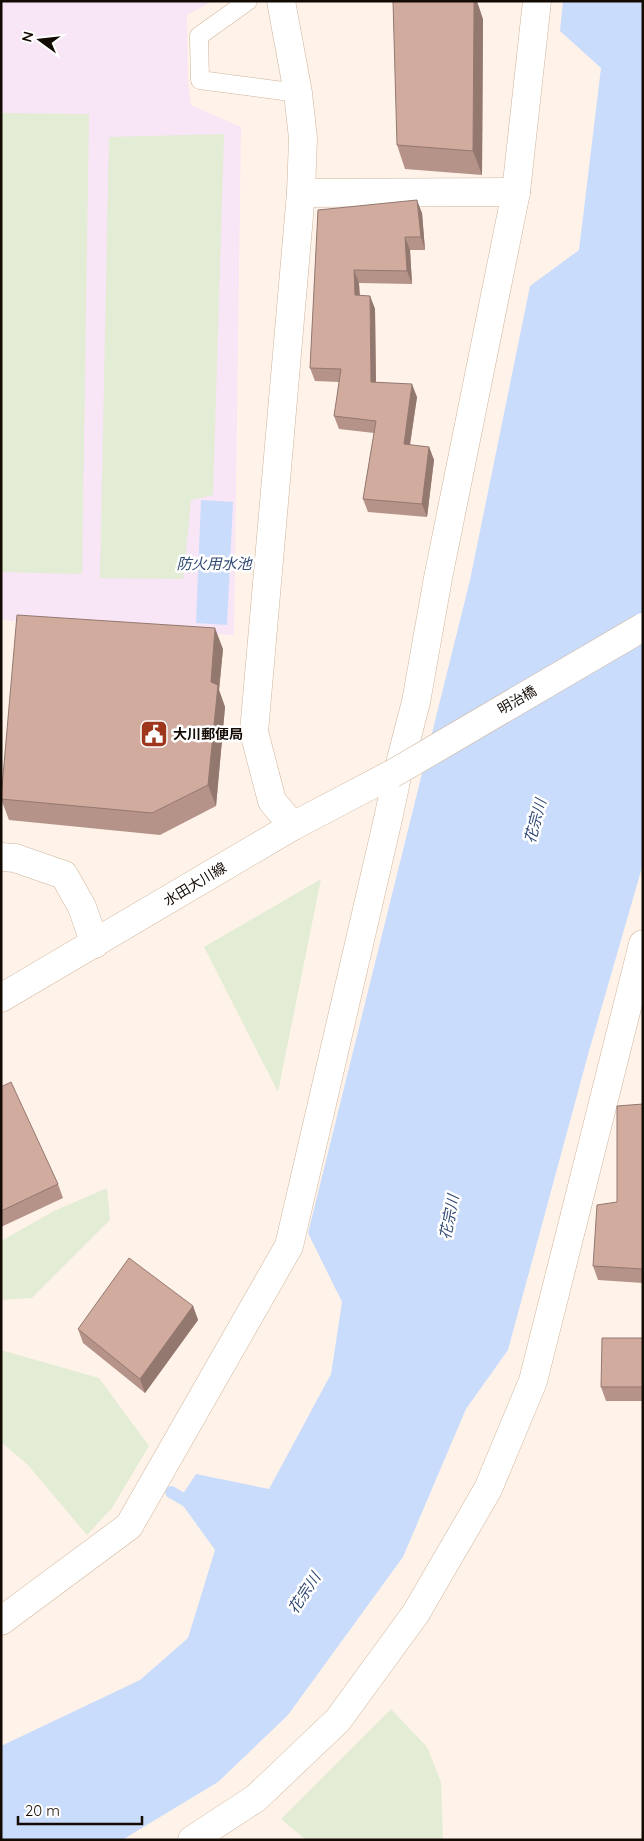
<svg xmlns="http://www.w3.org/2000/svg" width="644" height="1841" font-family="Quicksand,'Noto Sans JP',sans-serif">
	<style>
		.education { fill: #f8e5f5 }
		.green { fill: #e3ecd4 }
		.water { fill: #cadcfc }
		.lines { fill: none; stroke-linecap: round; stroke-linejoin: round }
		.stream { stroke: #cadcfc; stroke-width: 12 }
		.service-casing { stroke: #cfb49b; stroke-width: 19 }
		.minor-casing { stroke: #cfb49b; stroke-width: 29 }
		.tertiary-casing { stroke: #cfb49b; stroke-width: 29 }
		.secondary-casing { stroke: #cfb49b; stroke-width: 29 }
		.service { stroke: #fff; stroke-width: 18 }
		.minor { stroke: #fff; stroke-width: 28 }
		.tertiary { stroke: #fff; stroke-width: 28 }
		.secondary { stroke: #fff; stroke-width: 28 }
		.secondary-bridge-casing { stroke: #cfb49b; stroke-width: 29; stroke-linecap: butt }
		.secondary-bridge { stroke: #fff; stroke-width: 28 }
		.wall { fill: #b59389 }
		.shaded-wall { fill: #93786f }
		.building { fill: #d2ab9f; stroke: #93786f }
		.labels { text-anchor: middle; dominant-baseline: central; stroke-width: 5; stroke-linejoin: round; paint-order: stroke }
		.street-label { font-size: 14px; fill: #130a03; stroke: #fff }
		.poi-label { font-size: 14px; font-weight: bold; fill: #130a03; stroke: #fff; text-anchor: start }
		.water-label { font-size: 15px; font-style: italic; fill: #314974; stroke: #fff }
	</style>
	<rect width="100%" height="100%" fill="#fff3e9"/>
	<path class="education" d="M 1,1 L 213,1 L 187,15 L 188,82 L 191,105 L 241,127 L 234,635 L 1,620 Z"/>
	<g class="green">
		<path d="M 1,113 L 89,114 L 82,574 L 1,572 Z"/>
		<path d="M 224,134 L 213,495 L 191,500 L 183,579 L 100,578 L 109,137 Z"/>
		<path d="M 321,879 L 278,1092 L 204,947 Z"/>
		<path d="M 107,1188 L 110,1220 L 32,1298 L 1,1300 L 1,1241 L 54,1211 Z"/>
		<path d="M 1,1350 L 99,1378 L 149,1446 L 112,1508 L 87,1535 L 27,1464 L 1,1442 Z"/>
		<path d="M 391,1709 L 427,1747 L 441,1782 L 443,1840 L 306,1840 L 281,1819 Z"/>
	</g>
	<g class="water">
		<path d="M 563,1 L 643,1 L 643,864 L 589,1051 L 508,1350 L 466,1409 L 403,1557 L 288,1715 L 218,1782 L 122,1840 L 1,1840 L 1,1746 L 140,1680 L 188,1638 L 215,1550 L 179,1500 L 196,1474 L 269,1489 L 331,1374 L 342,1302 L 308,1233 L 470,580 L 530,286 L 579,250 L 601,68 L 560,31 Z"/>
		<path d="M 201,500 L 233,502 L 227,625 L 196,623 Z"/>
	</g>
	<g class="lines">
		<path class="stream" d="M 171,1492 L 195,1506"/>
		<g class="service-casing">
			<path id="service" d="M 248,1 L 199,36 L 200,80 L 298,93"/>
		</g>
		<g class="minor-casing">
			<g id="minor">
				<path d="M 301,193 L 516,192"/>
				<path d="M 1,1621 L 129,1526 L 289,1246 L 388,819 L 399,767 L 416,702 L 438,578 L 516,192 L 537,1"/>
				<path d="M 192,1840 L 256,1798 L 338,1720 L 416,1613 L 488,1489 L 533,1381 L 643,944"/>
			</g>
		</g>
		<g class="tertiary-casing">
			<g id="tertiary">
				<path d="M 281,1 L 298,93 L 303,138 L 301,193 L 254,732 L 272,801 L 293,826"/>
				<path d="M 1,857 L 15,858 L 64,875 L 82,907 L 95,944"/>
			</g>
		</g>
		<g class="secondary-casing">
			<path id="secondary" d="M 1,998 L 293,826 L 392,774"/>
		</g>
		<use href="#service" class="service"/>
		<use href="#minor" class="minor"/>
		<use href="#tertiary" class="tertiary"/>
		<use href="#secondary" class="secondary"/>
		<g class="secondary-bridge-casing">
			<path id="secondary-bridge" d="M 392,774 L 643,627"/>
		</g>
		<use href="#secondary-bridge" class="secondary-bridge"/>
	</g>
	<g class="wall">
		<path d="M 483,19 L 482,175 L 405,169 L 397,145 Z"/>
		<path d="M 318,210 L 422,213 L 425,250 L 410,250 L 412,284 L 359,283 L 360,296 L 370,296 L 375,309 L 376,382 L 417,397 L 410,445 L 429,447 L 434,460 L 427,517 L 368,512 L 363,499 L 374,433 L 339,429 L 334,416 L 339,382 L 315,381 L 310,368 Z"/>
		<path d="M 223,649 L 219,690 L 225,707 L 216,806 L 160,835 L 9,820 L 1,799 Z"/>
		<path d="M 1,1087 L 58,1184 L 63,1198 L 1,1227 Z"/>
		<path d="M 643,1104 L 643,1283 L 598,1280 L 593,1266 L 617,1202 Z"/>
		<path d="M 193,1306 L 198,1320 L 145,1393 L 83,1343 L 78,1329 Z"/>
		<path d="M 643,1338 L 643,1401 L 606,1401 L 601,1387 Z"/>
	</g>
	<g class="shaded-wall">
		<path d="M 474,1 L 477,1 L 483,19 L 482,175 L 473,151 Z"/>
		<path d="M 417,200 L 422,213 L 425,250 L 421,237 Z"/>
		<path d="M 405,237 L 410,250 L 412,284 L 407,271 Z"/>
		<path d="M 354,270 L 359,283 L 360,308 L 355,295 Z"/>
		<path d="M 370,296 L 375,309 L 376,395 L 371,382 Z"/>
		<path d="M 412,384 L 417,397 L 408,457 L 404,444 Z"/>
		<path d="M 429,447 L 434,460 L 427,517 L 422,504 Z"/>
		<path d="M 215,628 L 223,649 L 219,690 L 225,707 L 216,806 L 208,785 L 211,682 Z"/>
		<path d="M 193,1306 L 198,1320 L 145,1393 L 140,1379 Z"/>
	</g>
	<g class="building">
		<path d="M 393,1 L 474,1 L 473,151 L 397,145 Z"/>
		<path d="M 417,200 L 421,237 L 405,237 L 407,271 L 354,270 L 355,295 L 370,296 L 371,382 L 412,384 L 404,444 L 429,447 L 422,504 L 363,499 L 376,421 L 334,416 L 341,369 L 310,368 L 318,210 Z"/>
		<path d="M 17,615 L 215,628 L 211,682 L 218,685 L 208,785 L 152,813 L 1,799 Z"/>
		<path d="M 11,1082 L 58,1184 L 1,1211 L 1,1087 Z"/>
		<path d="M 643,1104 L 643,1269 L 593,1266 L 597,1205 L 617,1202 L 617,1106 Z"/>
		<path d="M 129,1258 L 193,1306 L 140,1379 L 78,1329 Z"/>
		<path d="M 602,1338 L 643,1338 L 643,1387 L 601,1387 Z"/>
	</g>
	<defs>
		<g id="civic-square" transform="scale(1.4375)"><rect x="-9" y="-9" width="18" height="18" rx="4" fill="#9e361c" stroke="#fff"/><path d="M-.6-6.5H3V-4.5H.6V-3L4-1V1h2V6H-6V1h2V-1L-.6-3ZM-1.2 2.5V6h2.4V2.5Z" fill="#fff"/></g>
	</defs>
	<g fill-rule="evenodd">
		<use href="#civic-square" x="154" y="734"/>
	</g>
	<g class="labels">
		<g class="street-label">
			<text transform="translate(517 700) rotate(-30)">明治橋</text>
			<text transform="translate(195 884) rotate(-31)">水田大川線</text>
		</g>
		<g class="poi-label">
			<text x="173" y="734">大川郵便局</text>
		</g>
		<g class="water-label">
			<text x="214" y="563">防火用水池</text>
			<text transform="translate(535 821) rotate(-75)">花宗川</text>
			<text transform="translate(449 1217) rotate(-79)">花宗川</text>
			<text transform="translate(304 1593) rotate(-57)">花宗川</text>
		</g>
	</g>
	<rect width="644" height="1841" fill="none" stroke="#130a03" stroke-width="5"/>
	<g transform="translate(40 40) rotate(285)" stroke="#ffffff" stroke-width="4" paint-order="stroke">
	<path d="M0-4L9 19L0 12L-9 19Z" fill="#130a03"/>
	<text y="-8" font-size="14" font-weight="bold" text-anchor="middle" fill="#130a03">N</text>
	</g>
	<path d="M18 1816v8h124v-8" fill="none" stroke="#130a03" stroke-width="2.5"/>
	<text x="25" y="1816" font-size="15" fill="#130a03" stroke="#ffffff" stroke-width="4" paint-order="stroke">20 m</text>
</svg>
